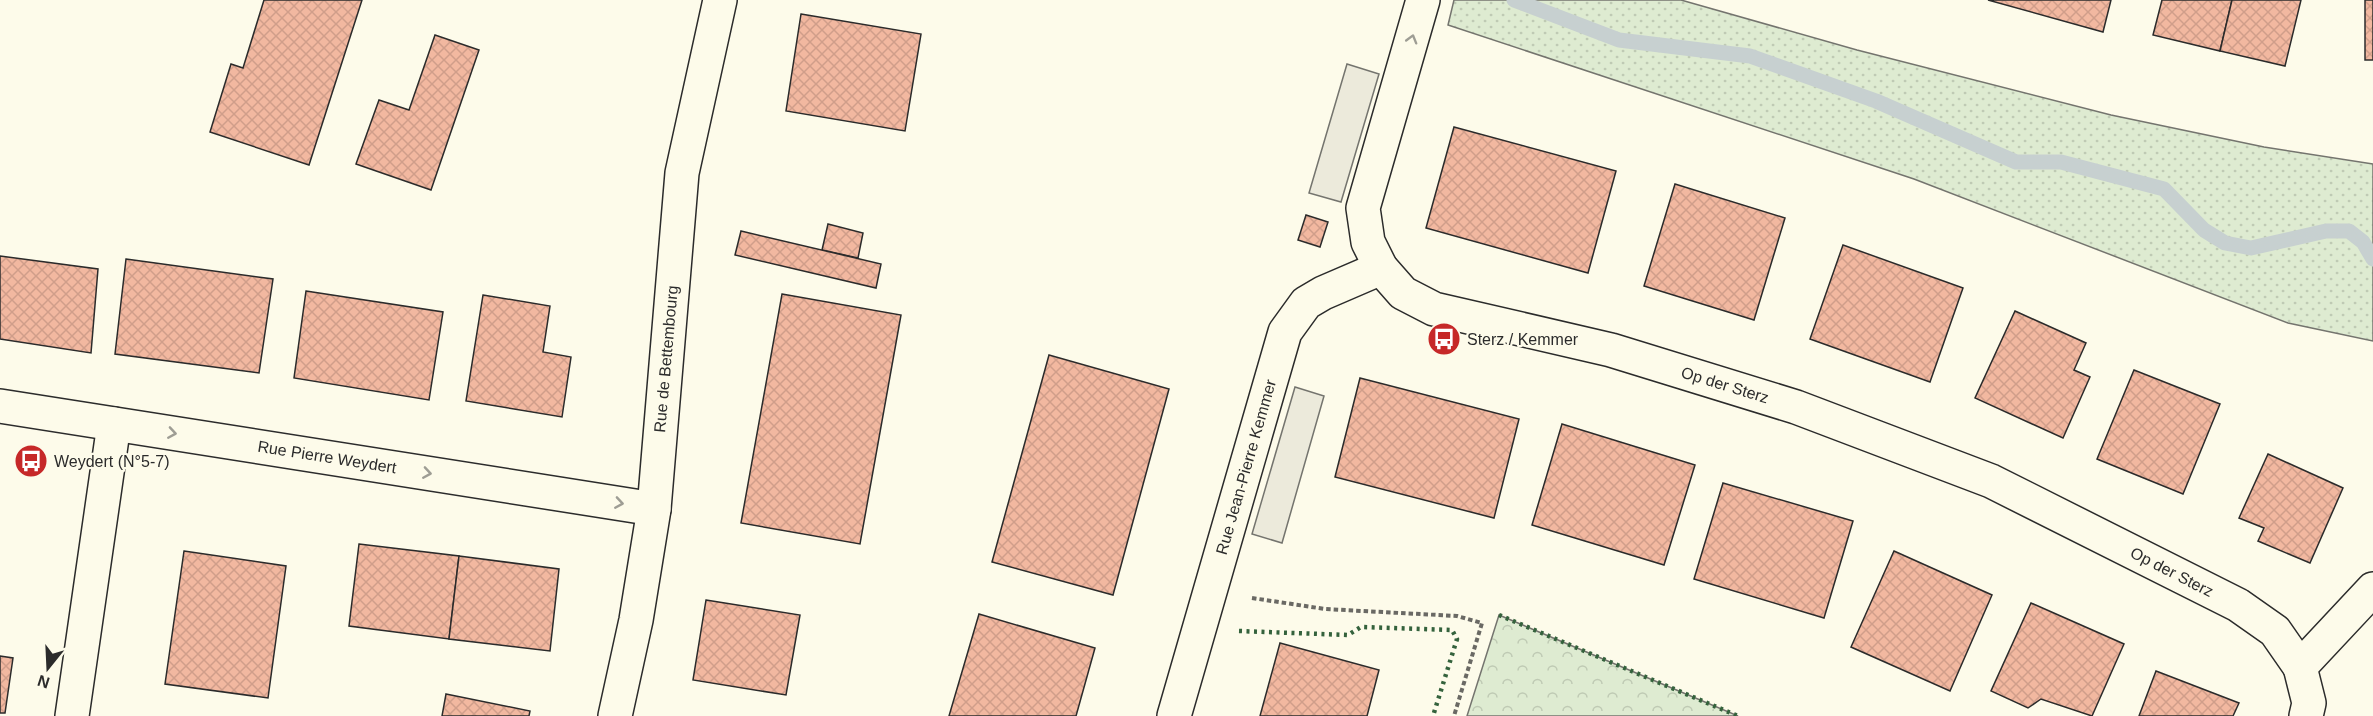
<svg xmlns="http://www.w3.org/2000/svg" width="2373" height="716" font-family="Arial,sans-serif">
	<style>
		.grass { fill: url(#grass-dots); stroke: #74746e; stroke-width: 1.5 }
		.forest { fill: url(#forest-crowns); stroke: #74746e; stroke-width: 1.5 }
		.parking { fill: #eceadb; stroke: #74746e; stroke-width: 1.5 }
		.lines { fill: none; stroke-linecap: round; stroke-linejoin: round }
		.stream { stroke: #c7d0d0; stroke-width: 15 }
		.building { fill: url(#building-cross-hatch); stroke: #2b2b2b; stroke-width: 1.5 }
		.minor-casing { stroke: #2b2b2b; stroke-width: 36 }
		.major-casing { stroke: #2b2b2b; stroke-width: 36 }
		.path { stroke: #6a6964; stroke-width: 4; stroke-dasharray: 4.5 3; stroke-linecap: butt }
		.minor { stroke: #fdfbea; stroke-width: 33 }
		.major { stroke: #fdfbea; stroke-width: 33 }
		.hedge { stroke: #34623c; stroke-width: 4.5; stroke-dasharray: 3 4.5; stroke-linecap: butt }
		.oneway { stroke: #9e9d94 }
		.labels { text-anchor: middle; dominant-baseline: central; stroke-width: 4.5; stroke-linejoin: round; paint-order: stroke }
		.poi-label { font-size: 16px; fill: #2b2b2b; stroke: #fdfbea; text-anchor: start }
		.street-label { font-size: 16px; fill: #2b2b2b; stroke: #fdfbea }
	</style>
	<defs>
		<pattern id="grass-dots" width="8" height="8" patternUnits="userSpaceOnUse" patternTransform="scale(1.5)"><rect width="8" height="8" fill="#deebd1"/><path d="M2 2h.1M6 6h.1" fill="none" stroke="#bfcab4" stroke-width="1.8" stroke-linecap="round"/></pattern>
		<pattern id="forest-crowns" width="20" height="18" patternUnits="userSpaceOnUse" patternTransform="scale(1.5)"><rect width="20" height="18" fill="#deebd1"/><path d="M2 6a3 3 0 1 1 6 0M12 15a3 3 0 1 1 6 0" fill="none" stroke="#bfcab4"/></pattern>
		<pattern id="building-cross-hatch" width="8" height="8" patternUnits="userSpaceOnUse" patternTransform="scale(1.5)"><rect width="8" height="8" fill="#f2b8a0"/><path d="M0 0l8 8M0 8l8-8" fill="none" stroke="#d09e8a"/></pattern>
	</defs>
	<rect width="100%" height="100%" fill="#fdfbea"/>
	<path class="grass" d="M 1454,0 L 1681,0 L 1857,50 L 2111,115 L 2264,147 L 2373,164 L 2373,341 L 2288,323 L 1914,179 L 1448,25 Z"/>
	<path class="forest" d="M 1499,615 L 1738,716 L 1467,716 Z"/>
	<g class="parking">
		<path d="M 1347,64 L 1379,74 L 1341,202 L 1309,193 Z"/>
		<path d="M 1295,387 L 1324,396 L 1282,543 L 1252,534 Z"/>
	</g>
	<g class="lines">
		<path class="stream" d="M 1514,0 L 1619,40 L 1750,56 L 1876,101 L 2016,162 L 2061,162 L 2164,189 L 2204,230 L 2225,243 L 2251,248 L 2326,231 L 2349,231 L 2363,242 L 2373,259"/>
	</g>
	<g class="building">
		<path d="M 264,0 L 362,0 L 309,165 L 210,132 L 231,64 L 243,68 Z"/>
		<path d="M 1988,0 L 2111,0 L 2103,32 Z"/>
		<path d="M 2162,0 L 2232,0 L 2220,51 L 2153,35 Z"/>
		<path d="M 2232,0 L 2301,0 L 2285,66 L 2220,51 Z"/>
		<rect x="2365" y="0" width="8" height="60"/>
		<path d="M 801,14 L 921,34 L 905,131 L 786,111 Z"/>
		<path d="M 435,35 L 479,50 L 431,190 L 356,164 L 379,100 L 409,110 Z"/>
		<path d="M 1454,127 L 1616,171 L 1588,273 L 1426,228 Z"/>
		<path d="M 1675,184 L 1785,218 L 1754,320 L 1644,286 Z"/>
		<path d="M 1306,215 L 1328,222 L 1320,247 L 1298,240 Z"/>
		<path d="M 828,224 L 863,233 L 858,258 L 822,250 Z"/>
		<path d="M 741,231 L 881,264 L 876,288 L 735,255 Z"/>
		<path d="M 1843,245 L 1963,288 L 1930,382 L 1810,339 Z"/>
		<path d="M 0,256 L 98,269 L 91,353 L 0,339 Z"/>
		<path d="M 126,259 L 273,279 L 259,373 L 115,354 Z"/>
		<path d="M 306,291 L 443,312 L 429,400 L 294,378 Z"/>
		<path d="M 782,294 L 901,315 L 860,544 L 741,523 Z"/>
		<path d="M 483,295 L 550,306 L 543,352 L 571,357 L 562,417 L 466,401 Z"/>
		<path d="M 2015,311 L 2086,343 L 2074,370 L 2090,377 L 2063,438 L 1975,398 Z"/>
		<path d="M 1049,355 L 1169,389 L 1113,595 L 992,562 Z"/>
		<path d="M 2134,370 L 2220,404 L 2183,494 L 2097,459 Z"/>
		<path d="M 1360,378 L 1519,419 L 1494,518 L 1335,477 Z"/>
		<path d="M 1562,424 L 1695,465 L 1664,565 L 1532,525 Z"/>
		<path d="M 2268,454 L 2343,488 L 2310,563 L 2258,541 L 2264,528 L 2239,518 Z"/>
		<path d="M 1723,483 L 1853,521 L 1824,618 L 1694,579 Z"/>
		<path d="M 359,544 L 459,556 L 449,639 L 349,626 Z"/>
		<path d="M 184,551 L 286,566 L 268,698 L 165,684 Z"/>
		<path d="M 1894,551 L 1992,595 L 1950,691 L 1851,647 Z"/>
		<path d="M 459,556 L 559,569 L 550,651 L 449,639 Z"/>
		<path d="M 706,600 L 800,615 L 786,695 L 693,680 Z"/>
		<path d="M 2031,603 L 2124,644 L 2092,716 L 2041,699 L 2028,708 L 1991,691 Z"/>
		<path d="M 979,614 L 1095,648 L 1076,716 L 949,716 Z"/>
		<path d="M 1280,643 L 1379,670 L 1367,716 L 1260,716 Z"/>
		<path d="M 0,656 L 13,658 L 5,713 L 0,713 Z"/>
		<path d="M 2156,671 L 2239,703 L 2233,716 L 2139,716 Z"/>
		<path d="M 446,694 L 530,711 L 529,716 L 442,716 Z"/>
	</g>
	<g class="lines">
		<g class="minor-casing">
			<g id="minor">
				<path d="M 1423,0 L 1363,208 L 1368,242 L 1381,268 L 1403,293 L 1434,309 L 1611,350 L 1796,407 L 1991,481 L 2238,605 L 2275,631 L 2300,667"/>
				<path d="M 0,406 L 654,509"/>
				<path d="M 72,716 L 114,424"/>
				<path d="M 1174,716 L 1285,332 L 1306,303 L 1323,293 L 1381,268"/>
				<path d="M 2306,716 L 2309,703 L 2300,667 L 2373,589"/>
			</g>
		</g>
		<g class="major-casing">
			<path id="major" d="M 615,716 L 636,620 L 654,509 L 682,173 L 720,0"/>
		</g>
		<path class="path" d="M 1252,598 L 1325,609 L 1457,616 L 1482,623 L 1454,716"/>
		<use href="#minor" class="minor"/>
		<use href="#major" class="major"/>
		<g class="hedge">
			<path d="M 1499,615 L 1738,716"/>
			<path d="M 1239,631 L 1348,635 L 1361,627 L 1452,630 L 1457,639 L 1433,716"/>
		</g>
	</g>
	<defs><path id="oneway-chevron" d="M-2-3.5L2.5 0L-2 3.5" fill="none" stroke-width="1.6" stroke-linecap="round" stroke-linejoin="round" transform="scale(1.5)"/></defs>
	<g class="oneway">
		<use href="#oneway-chevron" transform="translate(1412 39) rotate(-74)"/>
		<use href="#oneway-chevron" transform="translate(172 433) rotate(9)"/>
		<use href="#oneway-chevron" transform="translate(427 473) rotate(9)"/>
		<use href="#oneway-chevron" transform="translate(619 503) rotate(9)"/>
	</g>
	<defs>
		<g id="bus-disc" transform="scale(1.725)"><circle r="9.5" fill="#c62828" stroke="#fdfbea"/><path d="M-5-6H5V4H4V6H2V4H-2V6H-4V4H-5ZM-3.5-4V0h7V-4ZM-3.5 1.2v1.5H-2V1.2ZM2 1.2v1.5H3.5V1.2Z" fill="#fff"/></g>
	</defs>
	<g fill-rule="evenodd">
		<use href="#bus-disc" x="1444" y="339"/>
		<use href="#bus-disc" x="31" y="461"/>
	</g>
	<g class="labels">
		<g class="poi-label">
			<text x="1467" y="339">Sterz / Kemmer</text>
			<text x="54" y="461">Weydert (N°5-7)</text>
		</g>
		<g class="street-label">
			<text transform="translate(666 359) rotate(-85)">Rue de Bettembourg</text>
			<text transform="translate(1725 385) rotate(17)">Op der Sterz</text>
			<text transform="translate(327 457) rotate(9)">Rue Pierre Weydert</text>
			<text transform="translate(1246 467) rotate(-74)">Rue Jean-Pierre Kemmer</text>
			<text transform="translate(2172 572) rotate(27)">Op der Sterz</text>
		</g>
	</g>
	<g transform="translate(48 668) rotate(198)" stroke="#fdfbea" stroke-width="4.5" paint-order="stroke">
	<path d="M0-4.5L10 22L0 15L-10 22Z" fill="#2b2b2b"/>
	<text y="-9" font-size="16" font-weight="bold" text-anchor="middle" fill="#2b2b2b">N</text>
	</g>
</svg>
